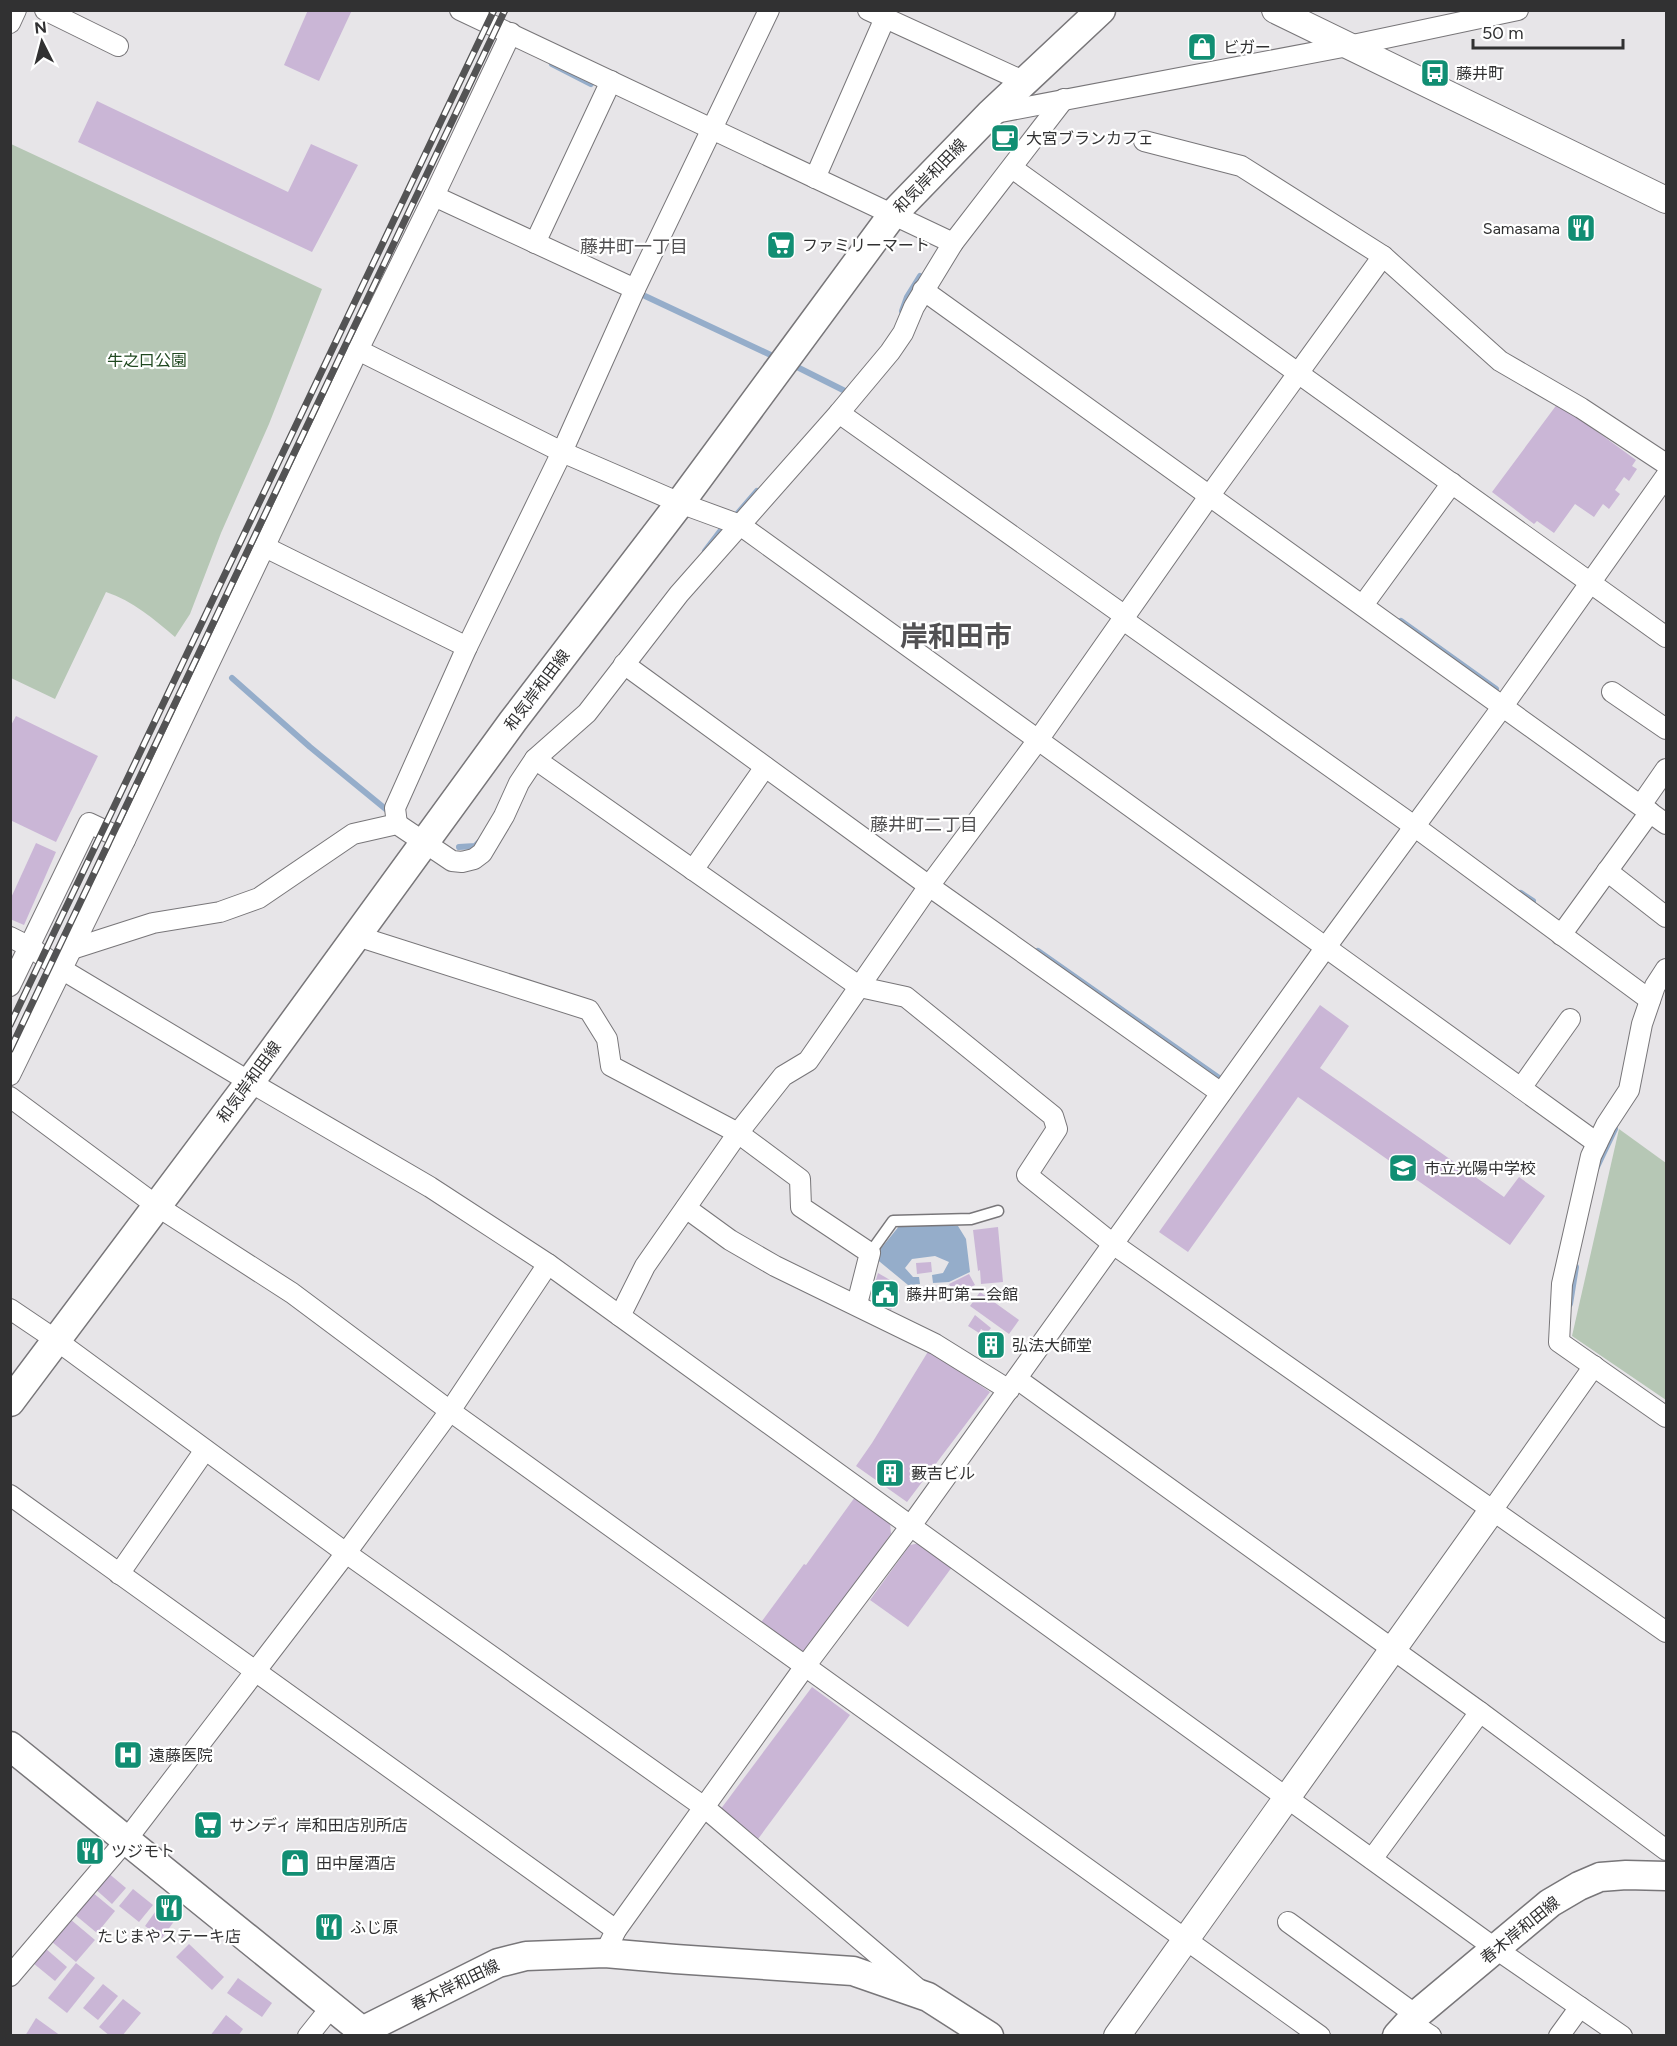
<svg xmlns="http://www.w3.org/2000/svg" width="1677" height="2046" font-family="Figtree,'Noto Sans JP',sans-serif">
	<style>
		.green { fill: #b6c7b5 }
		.water { fill: #95adca }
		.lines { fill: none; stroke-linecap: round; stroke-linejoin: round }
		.stream { stroke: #95adca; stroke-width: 6 }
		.building { fill: #cab6d6 }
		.service-casing { stroke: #787679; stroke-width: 13 }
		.minor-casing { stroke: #787679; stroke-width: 22 }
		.tertiary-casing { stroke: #787679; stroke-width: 28 }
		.secondary-casing { stroke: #787679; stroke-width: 31 }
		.service { stroke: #fff; stroke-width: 10 }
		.minor { stroke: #fff; stroke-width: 20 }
		.tertiary { stroke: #fff; stroke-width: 26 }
		.secondary { stroke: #fff; stroke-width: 28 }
		.rail-casing { stroke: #535354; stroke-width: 7 }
		.rail { stroke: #fff; stroke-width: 4.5; stroke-dasharray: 14; stroke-linecap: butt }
		.labels { text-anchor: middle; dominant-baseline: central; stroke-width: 4.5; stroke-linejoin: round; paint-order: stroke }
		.poi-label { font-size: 16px; fill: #313132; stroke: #fff; text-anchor: start }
		.street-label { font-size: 16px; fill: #313132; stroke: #fff }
		.park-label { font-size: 16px; fill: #214921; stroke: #fff }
		.neighbourhood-label { font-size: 18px; fill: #525153; stroke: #fff }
		.town-label { font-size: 28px; font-weight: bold; fill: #525153; stroke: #fff }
	</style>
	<rect width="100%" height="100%" fill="#e7e5e8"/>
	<g class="green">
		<path d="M 11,144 L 322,289 L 269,424 L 221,533 L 190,614 L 175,637 C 154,619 133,601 106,592 L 55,699 L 11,678 Z"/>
		<path d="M 1619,1129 L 1666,1163 L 1666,1400 L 1572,1336 Z"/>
	</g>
	<path class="water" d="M 900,1225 L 958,1226 L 966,1239 L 970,1272 L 949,1282 L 933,1283 L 932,1275 L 943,1273 L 949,1262 L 935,1256 L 912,1259 L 905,1268 L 913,1277 L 919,1277 L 920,1284 L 908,1285 L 874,1257 Z"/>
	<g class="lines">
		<g class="stream">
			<path d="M 552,64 L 591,84"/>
			<path d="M 645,296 L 775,357"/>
			<path d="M 902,311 L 907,297 L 920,276"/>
			<path d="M 797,367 L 847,392"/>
			<path d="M 738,513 L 757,491"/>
			<path d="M 705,551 L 721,530"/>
			<path d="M 1401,621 L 1496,689"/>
			<path d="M 232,678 L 310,747 L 388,811"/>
			<path d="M 459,847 L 475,846 L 480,841"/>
			<path d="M 1521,893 L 1533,901"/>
			<path d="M 1038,951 L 1219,1078"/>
			<path d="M 1596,1169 L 1615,1129"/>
			<path d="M 1570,1304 L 1576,1267"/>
		</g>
	</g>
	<g class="building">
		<path d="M 308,10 L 352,10 L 319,81 L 284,65 Z"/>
		<path d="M 97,101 L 288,192 L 311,144 L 358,165 L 312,252 L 78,142 Z"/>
		<path d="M 1558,403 L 1636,460 L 1632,466 L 1637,469 L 1629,481 L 1624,477 L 1615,490 L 1620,494 L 1609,509 L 1603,504 L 1594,517 L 1575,504 L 1554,533 L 1537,521 L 1534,524 L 1492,492 Z"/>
		<path d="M 16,716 L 98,756 L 56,842 L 10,820 L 10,727 Z"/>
		<path d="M 36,843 L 56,852 L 24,925 L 10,919 L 10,900 Z"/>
		<path d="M 1320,1005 L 1349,1026 L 1320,1068 L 1504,1197 L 1519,1177 L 1545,1196 L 1510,1245 L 1298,1097 L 1188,1252 L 1159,1232 Z"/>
		<path d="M 998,1227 L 1003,1282 L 981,1284 L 980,1270 L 978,1271 L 973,1230 Z"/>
		<path d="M 931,1262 L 932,1272 L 917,1274 L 916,1263 Z"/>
		<path d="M 878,1273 L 897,1284 L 900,1291 L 891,1310 L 873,1301 L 871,1297 Z"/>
		<path d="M 969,1274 L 975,1285 L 955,1295 L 949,1284 Z"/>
		<path d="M 980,1292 L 1019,1320 L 1009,1334 L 970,1306 Z"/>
		<path d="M 975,1315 L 991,1328 L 987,1333 L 981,1329 L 979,1333 L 968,1326 Z"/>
		<path d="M 992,1331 L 1004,1339 L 990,1360 L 978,1352 Z"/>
		<path d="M 929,1350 L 990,1392 L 907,1502 L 856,1466 L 872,1443 Z"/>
		<path d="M 855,1497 L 890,1522 L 891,1534 L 806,1651 L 797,1653 L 759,1625 L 804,1564 L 806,1565 Z"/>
		<path d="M 920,1543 L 952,1567 L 908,1627 L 870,1600 L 910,1545 Z"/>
		<path d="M 812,1687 L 850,1715 L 758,1839 L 720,1810 Z"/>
		<path d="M 107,1872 L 126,1888 L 112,1904 L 93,1887 Z"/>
		<path d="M 133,1889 L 153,1905 L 139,1922 L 119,1906 Z"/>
		<path d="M 92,1892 L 115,1911 L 97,1933 L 74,1914 Z"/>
		<path d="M 158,1908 L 175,1920 L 162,1938 L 145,1926 Z"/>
		<path d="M 70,1919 L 95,1940 L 76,1962 L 51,1941 Z"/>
		<path d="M 189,1944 L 224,1977 L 212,1990 L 176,1957 Z"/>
		<path d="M 45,1948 L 67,1967 L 55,1981 L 33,1963 Z"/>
		<path d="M 76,1963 L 95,1978 L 67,2013 L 48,1998 Z"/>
		<path d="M 238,1978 L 272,2003 L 262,2017 L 227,1993 Z"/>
		<path d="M 103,1984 L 118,1996 L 98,2020 L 83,2008 Z"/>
		<path d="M 123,1999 L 141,2013 L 122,2036 L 110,2036 L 99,2027 Z"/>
		<path d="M 226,2015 L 243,2029 L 238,2036 L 210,2036 Z"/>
		<path d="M 36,2018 L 61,2036 L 25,2036 Z"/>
	</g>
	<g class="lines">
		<g class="service-casing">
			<path id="service" d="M 870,1253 L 893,1221 L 971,1219 L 998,1211"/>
		</g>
		<g class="minor-casing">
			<g id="minor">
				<path d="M 45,10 L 118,46"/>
				<path d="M 460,10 L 953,243"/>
				<path d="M 868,10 L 1025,82"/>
				<path d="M 10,23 L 16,10"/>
				<path d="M 990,114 L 1348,46 L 1518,10"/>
				<path d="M 1144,141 L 1241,166 L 1383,256 L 1500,361 L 1581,408 L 1666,464"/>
				<path d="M 1012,168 L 1666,637"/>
				<path d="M 815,178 L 885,18"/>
				<path d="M 434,196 L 635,289"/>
				<path d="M 535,243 L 611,81"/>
				<path d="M 923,290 L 1666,824"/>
				<path d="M 358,350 L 562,452 L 680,503 L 740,525 L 1597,1143"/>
				<path d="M 839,413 L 1125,616"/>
				<path d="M 265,547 L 467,647"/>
				<path d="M 1363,605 L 1452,483"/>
				<path d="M 1122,619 L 1414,826 L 1650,1000"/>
				<path d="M 624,664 L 929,886 L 1221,1093"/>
				<path d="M 1612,692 L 1666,729"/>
				<path d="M 535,759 L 860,987 L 906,997 L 1053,1116 L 1057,1129 L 1027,1175 L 1113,1244 L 1666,1632"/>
				<path d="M 1641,805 L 1666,769"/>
				<path d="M 397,824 L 395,808 L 467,647 L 562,452 L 635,289 L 769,10"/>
				<path d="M 693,870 L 765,767"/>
				<path d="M 1607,871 L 1666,917"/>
				<path d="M 1561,935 L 1650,812"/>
				<path d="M 357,936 L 589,1010 L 607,1039 L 611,1066 L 738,1133 L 800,1179 L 801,1207 L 870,1253 L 857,1304"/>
				<path d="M 10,937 L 30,947 L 63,970 L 250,1082 L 430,1187 L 548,1264 L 1496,1949 L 1622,2036"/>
				<path d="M 72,949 L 153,923 L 220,912 L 259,898 L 353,834 L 397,824 L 452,861 L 462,862 L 474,859 L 482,853 L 504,816 L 519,783 L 535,759 L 587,713 L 679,594 L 839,413 L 890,352 L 903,333 L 914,307 L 953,243 L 1064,99"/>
				<path d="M 1666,969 L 1655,986 L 1642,1024 L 1629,1090 L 1606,1125 L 1591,1156 L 1562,1284 L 1559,1342 L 1666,1417"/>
				<path d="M 10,986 L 89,823 L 125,840"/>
				<path d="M 10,1075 L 125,840 L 358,350 L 434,196 L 511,33"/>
				<path d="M 1521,1088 L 1570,1019"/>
				<path d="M 10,1097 L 157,1206 L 292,1293 L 450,1411 L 1320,2036"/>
				<path d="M 686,1208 L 730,1240 L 775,1266 L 935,1344 L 1009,1390"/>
				<path d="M 10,1309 L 56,1340 L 346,1553 L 704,1807 L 917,1988"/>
				<path d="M 620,1316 L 645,1266 L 738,1133 L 783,1076 L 808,1061 L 929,886 L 1038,740 L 1210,495 L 1383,256"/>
				<path d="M 1017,1379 L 1480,1712 L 1666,1850"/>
				<path d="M 10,1495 L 616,1930"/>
				<path d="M 1493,1509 L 1594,1366"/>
				<path d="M 119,1574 L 205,1450"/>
				<path d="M 1372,1859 L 1480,1712"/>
				<path d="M 1288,1922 L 1416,2015"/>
				<path d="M 605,1953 L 616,1930 L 806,1665 L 910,1527 L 1326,947 L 1503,706 L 1666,476"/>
				<path d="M 10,1976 L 127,1839 L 346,1553 L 450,1411 L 548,1264"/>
				<path d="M 1409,2022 L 1431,2036"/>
				<path d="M 308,2036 L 332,2006"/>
				<path d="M 1559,2036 L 1580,2007"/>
			</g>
		</g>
		<g class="tertiary-casing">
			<g id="tertiary">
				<path d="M 1275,10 L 1666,200"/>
				<path d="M 1117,2036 L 1493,1509"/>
			</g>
		</g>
		<g class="secondary-casing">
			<g id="secondary">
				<path d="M 10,1402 L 250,1082 L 513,721 L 680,503 L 893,214 L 990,114 L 1101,10"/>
				<path d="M 10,1746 L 362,2031 L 498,1963 L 526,1956 L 605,1953 L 675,1959 L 853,1971 L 928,1997 L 989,2036"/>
				<path d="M 1397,2036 L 1416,2015 L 1550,1903 L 1579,1886 L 1600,1877 L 1626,1875 L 1666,1876"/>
			</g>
		</g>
		<use href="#service" class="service"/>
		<use href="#minor" class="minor"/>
		<use href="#tertiary" class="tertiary"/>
		<use href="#secondary" class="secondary"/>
		<g class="rail-casing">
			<g id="rail">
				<path d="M 10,1025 L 494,10"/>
				<path d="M 10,1050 L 505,10"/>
			</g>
		</g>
		<use href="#rail" class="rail"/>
	</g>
	<defs>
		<g id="shop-square" transform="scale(1.5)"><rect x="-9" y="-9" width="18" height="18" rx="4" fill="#118e73" stroke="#fff"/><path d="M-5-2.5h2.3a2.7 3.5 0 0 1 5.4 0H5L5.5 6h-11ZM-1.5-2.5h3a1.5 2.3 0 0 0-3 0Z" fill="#fff"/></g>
		<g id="bus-square" transform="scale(1.5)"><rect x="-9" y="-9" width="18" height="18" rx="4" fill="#118e73" stroke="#fff"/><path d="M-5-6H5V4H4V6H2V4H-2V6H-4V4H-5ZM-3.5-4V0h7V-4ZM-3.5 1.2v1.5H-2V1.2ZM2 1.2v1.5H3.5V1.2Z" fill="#fff"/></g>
		<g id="cafe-square" transform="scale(1.5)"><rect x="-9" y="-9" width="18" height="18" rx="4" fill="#118e73" stroke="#fff"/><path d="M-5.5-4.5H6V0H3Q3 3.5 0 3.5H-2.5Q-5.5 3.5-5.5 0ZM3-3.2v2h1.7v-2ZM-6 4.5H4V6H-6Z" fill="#fff"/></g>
		<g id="restaurant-square" transform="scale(1.5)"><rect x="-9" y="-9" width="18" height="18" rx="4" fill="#118e73" stroke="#fff"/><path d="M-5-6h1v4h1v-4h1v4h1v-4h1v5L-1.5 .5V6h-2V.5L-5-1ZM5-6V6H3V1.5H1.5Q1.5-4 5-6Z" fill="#fff"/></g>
		<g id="supermarket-square" transform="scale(1.5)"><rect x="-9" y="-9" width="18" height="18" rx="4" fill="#118e73" stroke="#fff"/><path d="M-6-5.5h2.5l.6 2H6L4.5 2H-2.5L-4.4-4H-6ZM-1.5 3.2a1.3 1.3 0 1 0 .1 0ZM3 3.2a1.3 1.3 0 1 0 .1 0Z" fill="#fff"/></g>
		<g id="school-square" transform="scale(1.5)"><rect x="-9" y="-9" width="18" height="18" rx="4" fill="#118e73" stroke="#fff"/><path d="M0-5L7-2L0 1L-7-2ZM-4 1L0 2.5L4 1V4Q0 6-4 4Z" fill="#fff"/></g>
		<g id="civic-square" transform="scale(1.5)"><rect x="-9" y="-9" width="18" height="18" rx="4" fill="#118e73" stroke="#fff"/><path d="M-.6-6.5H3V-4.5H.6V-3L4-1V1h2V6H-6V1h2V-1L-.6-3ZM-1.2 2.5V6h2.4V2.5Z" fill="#fff"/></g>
		<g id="building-square" transform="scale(1.5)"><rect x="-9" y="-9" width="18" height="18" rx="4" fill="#118e73" stroke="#fff"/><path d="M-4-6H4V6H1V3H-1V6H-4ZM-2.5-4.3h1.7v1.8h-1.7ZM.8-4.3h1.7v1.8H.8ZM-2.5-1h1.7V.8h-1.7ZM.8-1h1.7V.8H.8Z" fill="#fff"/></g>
		<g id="hospital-square" transform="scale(1.5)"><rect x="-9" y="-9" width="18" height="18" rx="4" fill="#118e73" stroke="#fff"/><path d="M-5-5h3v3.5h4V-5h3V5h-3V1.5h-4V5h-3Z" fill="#fff"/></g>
	</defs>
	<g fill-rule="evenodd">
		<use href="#shop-square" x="1202" y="47"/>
		<use href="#bus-square" x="1435" y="73"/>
		<use href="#cafe-square" x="1005" y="138"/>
		<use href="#restaurant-square" x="1581" y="228"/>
		<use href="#supermarket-square" x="781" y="245"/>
		<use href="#school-square" x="1403" y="1168"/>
		<use href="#civic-square" x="885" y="1294"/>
		<use href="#building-square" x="991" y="1345"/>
		<use href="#building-square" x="890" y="1473"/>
		<use href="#hospital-square" x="128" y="1755"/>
		<use href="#supermarket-square" x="208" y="1825"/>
		<use href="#restaurant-square" x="90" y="1851"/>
		<use href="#shop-square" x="295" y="1863"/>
		<use href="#restaurant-square" x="169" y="1908"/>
		<use href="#restaurant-square" x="329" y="1927"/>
	</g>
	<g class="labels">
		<g class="poi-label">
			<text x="1223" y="47">ビガー</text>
			<text x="1456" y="73">藤井町</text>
			<text x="1026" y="138">大宮ブランカフェ</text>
			<text x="1560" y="228" text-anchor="end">Samasama</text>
			<text x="802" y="245">ファミリーマート</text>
			<text x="1424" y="1168">市立光陽中学校</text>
			<text x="906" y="1294">藤井町第二会館</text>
			<text x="1012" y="1345">弘法大師堂</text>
			<text x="911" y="1473">藪吉ビル</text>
			<text x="149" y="1755">遠藤医院</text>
			<text x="229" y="1825">サンディ 岸和田店別所店</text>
			<text x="111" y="1851">ツジモト</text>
			<text x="316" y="1863">田中屋酒店</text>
			<text x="350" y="1927">ふじ原</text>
			<text x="169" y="1936" text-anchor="middle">たじまやステーキ店</text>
		</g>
		<g class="street-label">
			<text transform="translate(930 176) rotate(-46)">和気岸和田線</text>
			<text transform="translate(537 690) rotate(-53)">和気岸和田線</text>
			<text transform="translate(249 1082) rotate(-54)">和気岸和田線</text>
			<text transform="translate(1520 1930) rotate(-39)">春木岸和田線</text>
			<text transform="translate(455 1985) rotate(-26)">春木岸和田線</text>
		</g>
		<g class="park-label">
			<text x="147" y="360">牛之口公園</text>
		</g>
		<g class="neighbourhood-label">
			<text x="634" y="247">藤井町一丁目</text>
			<text x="924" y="825">藤井町二丁目</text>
		</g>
		<g class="town-label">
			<text x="956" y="636">岸和田市</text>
		</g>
	</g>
	<rect width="1677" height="2046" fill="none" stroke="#313132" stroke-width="24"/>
	<g transform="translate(42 42) rotate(354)" stroke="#ffffff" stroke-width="4.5" paint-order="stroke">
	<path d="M0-4.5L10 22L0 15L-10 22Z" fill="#313132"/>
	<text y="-9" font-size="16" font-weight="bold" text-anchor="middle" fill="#313132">N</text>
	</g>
	<path d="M1473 39v9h150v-9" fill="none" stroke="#313132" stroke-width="3"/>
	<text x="1482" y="39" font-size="18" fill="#313132" stroke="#ffffff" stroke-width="4.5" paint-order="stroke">50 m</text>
</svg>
